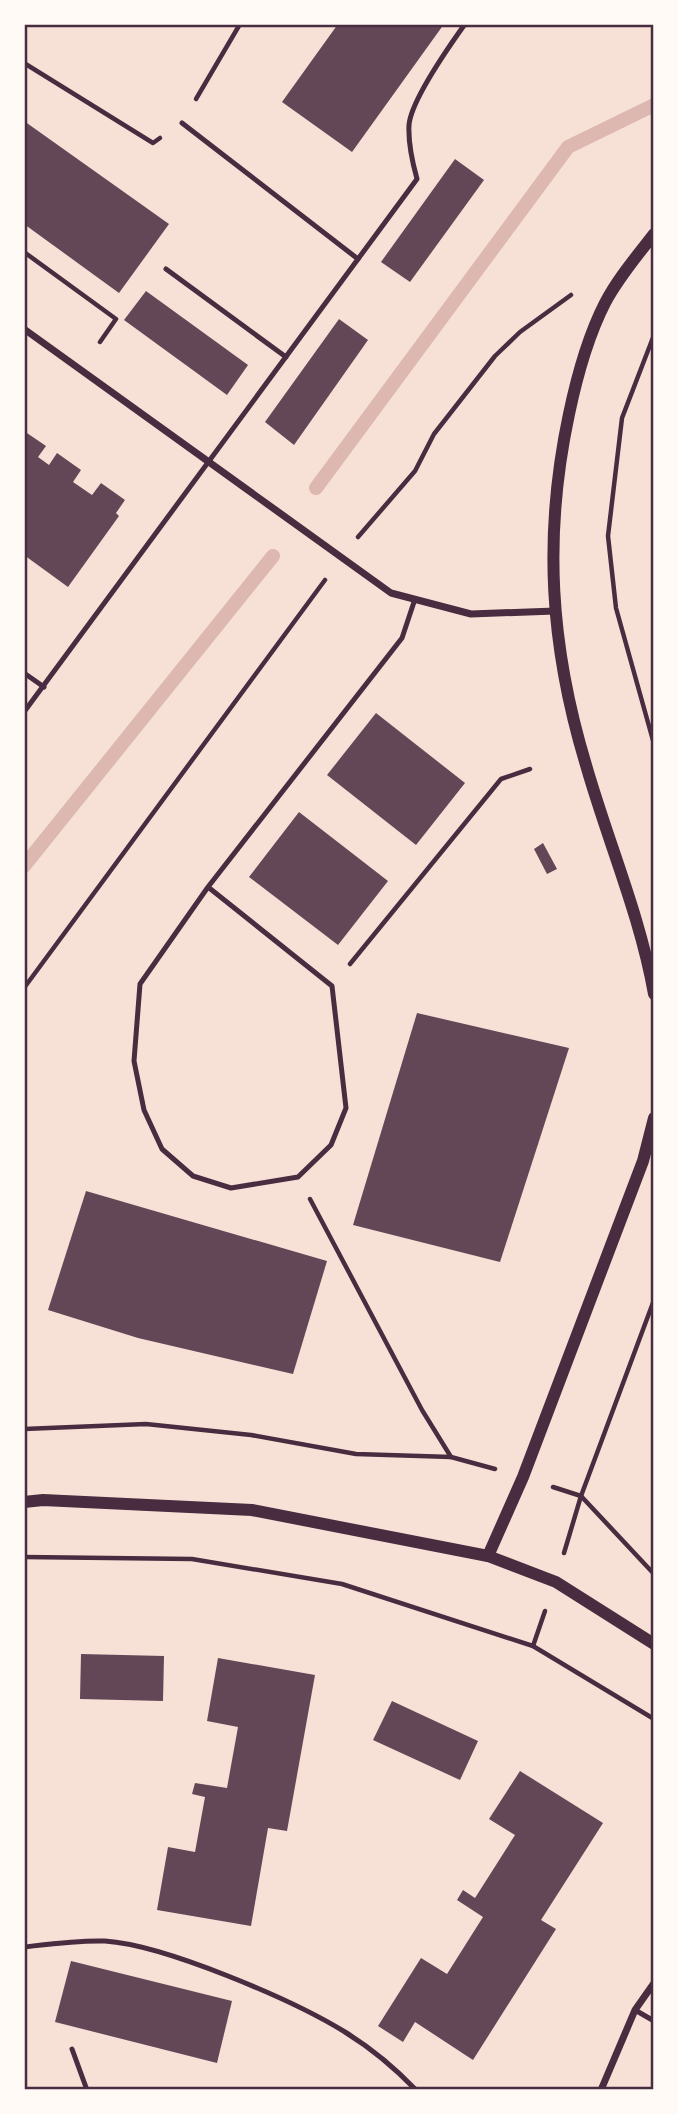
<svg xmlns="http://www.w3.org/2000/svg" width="678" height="2114" font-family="'Archivo Narrow',sans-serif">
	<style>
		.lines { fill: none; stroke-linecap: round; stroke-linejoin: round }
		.stream { stroke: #dcb8b0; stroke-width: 14 }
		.building { fill: #644757 }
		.path { stroke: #4a2c40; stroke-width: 4.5 }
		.service { stroke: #4a2c40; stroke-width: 5 }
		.minor { stroke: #4a2c40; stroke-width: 7 }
		.tertiary { stroke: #4a2c40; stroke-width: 12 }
		.neatline { fill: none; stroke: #4a2c40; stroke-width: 2.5 }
	</style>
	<rect width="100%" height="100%" fill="#f7e1d7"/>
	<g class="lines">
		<g class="stream">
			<path d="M 316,488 L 568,147 L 654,105"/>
			<path d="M 24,866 L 273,556"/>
		</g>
	</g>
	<g class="building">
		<path d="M 338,24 L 444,24 L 352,152 L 282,102 Z"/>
		<path d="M 24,121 L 169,224 L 119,293 L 24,224 Z"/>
		<path d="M 455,159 L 484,180 L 410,282 L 381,262 Z"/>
		<path d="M 146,291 L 248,365 L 227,395 L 124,320 Z"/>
		<path d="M 339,319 L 368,340 L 294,445 L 265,422 Z"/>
		<path d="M 24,431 L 46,446 L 38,457 L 49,465 L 57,453 L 81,470 L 73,482 L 92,495 L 101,483 L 125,500 L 116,513 L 119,516 L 68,587 L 24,555 Z"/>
		<path d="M 376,713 L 465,783 L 416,845 L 327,775 Z"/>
		<path d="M 299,812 L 388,881 L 338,945 L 249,877 Z"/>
		<path d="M 543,843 L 557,869 L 547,874 L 534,849 Z"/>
		<path d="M 417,1013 L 569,1048 L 500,1262 L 353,1225 Z"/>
		<path d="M 86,1191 L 327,1261 L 293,1374 L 138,1338 L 48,1310 Z"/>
		<path d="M 81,1654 L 164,1656 L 163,1701 L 80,1699 Z"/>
		<path d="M 218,1658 L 315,1675 L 287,1831 L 268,1828 L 251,1926 L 157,1910 L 168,1847 L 195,1852 L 205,1797 L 192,1794 L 195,1783 L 227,1788 L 238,1727 L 207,1721 Z"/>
		<path d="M 392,1701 L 478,1741 L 460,1780 L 373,1740 Z"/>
		<path d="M 520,1771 L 603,1823 L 541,1920 L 556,1929 L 473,2060 L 415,2022 L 403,2042 L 378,2026 L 421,1958 L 447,1974 L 483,1917 L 457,1900 L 463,1890 L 475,1898 L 515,1835 L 489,1819 Z"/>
		<path d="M 71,1961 L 232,2001 L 217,2063 L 55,2022 Z"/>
	</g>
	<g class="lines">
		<g class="path">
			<path d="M 24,63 L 153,143 L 160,138"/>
			<path d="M 196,99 L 240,24"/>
			<path d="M 24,252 L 116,319 L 100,342"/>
			<path d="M 654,335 L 622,418 L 608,536 L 616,608 L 654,744"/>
			<path d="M 358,537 L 415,471 L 434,434 L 495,356 L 520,332 L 571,295"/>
			<path d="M 350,964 L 501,779 L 530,769"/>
			<path d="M 24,988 L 325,580"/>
			<path d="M 310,1199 L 422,1410 L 451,1457"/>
			<path d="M 24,1429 L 146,1424 L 251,1435 L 356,1454 L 451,1457 L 495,1469"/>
			<path d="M 553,1487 L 581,1496 L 654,1574"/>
			<path d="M 564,1553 L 581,1496 L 654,1300"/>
			<path d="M 24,1557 L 192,1559 L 342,1584 L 533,1646 L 654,1719"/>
			<path d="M 533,1646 L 545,1611"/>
		</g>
		<g class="service">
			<path d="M 182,123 L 358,259"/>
			<path d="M 166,269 L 286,357"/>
			<path d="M 24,673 L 44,687"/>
			<path d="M 24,712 L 417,179 C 412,161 408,144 409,125 C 411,101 450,45 465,24"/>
			<path d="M 208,887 L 332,986 L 346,1108 L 331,1145 L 298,1177 L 231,1188 L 193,1176 L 162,1149 L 144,1110 L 134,1061 L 140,984 L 208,887 L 402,638 L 415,599"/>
			<path d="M 24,1947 C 50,1944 79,1940 105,1941 C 165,1945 293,2000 345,2032 C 371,2048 395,2068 416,2090"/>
			<path d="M 635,2010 L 654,2021"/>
			<path d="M 72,2049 L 87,2090"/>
		</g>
		<g class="minor">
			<path d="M 24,329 L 391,593 L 471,614 L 555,611"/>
			<path d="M 601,2090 L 635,2010 L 654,1983"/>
		</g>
		<g class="tertiary">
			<path d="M 654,234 C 637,256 618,278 605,303 C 587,338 577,376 569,414 C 543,536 550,646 586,765 C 608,842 640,915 654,994"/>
			<path d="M 24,1502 L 43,1500 L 252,1510 L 488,1556 L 556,1582 L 654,1644"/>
			<path d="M 488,1556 L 523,1477 L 643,1161 L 654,1118"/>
		</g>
	</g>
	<rect width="678" height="2114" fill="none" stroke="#fffaf5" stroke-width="52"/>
	<rect x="26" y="26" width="626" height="2062" class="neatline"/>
</svg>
